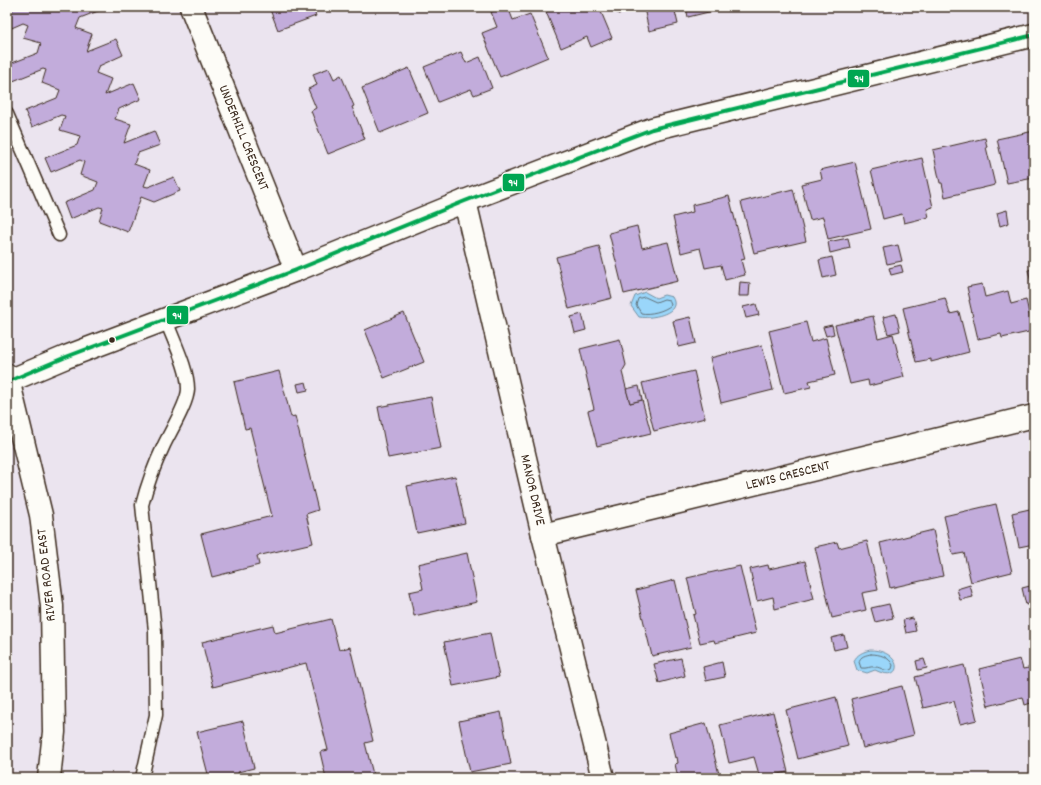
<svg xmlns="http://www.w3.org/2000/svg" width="1041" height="785" font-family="Dekko,sans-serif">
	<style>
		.water { fill: #9ad6fa; stroke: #7491a2 }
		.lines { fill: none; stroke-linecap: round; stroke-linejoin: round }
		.shore { stroke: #616f76; stroke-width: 1 }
		.building { fill: #c2acdb; stroke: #3b2a1e }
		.lane-casing { stroke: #3b2a1e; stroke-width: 15 }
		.street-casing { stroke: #3b2a1e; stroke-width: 25 }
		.secondary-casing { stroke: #3b2a1e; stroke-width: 25 }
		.lane { stroke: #fdfcf7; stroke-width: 12 }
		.street { stroke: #fdfcf7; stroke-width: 22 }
		.secondary { stroke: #fdfcf7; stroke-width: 22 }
		.bus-1-casing { stroke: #fdfcf7; stroke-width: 7 }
		.bus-1 { stroke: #00a651; stroke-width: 4 }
		.bus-dot { fill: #3b2a1e; stroke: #fdfcf7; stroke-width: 1.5 }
		.labels { text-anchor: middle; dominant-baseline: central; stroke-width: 3.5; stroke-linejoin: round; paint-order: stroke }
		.street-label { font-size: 14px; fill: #3b2a1e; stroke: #fdfcf7 }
		.line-badge { stroke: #fdfcf7; stroke-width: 1.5 }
		.badge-label { font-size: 11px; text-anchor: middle; font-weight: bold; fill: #fff }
	</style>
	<rect width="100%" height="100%" fill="#ebe4ef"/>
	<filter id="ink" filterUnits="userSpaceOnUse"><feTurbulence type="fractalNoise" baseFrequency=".025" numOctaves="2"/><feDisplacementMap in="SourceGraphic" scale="8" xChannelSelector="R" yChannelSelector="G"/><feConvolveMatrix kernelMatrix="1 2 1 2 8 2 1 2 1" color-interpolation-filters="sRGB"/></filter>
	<g filter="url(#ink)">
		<g class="water">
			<path d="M 645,292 L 656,298 L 664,295 L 672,297 C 683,314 650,319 639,317 L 631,306 L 635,296 Z"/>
			<path d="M 870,650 C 903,650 905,685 875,670 L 867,673 L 857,670 L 854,661 C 857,654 863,652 870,650 Z"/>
		</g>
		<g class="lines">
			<g class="shore">
				<path d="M 645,297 L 656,302 L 664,299 L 669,300 L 671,305 C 665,311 649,315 641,313 L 636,305 L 638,299 Z"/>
				<path d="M 871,654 C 880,654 889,657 893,665 L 892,669 C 885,673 882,667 875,667 C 870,666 867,669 861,668 L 859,662 C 860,656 866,655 871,654 Z"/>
			</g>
		</g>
		<g class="building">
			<path d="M 18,7 L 102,7 L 103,9 L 80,18 L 76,28 L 92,34 L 86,51 L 116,39 L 123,55 L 99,66 L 96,73 L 111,79 L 105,95 L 134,83 L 141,99 L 119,109 L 115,119 L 131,124 L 124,143 L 154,131 L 160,145 L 138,153 L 134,164 L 150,170 L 144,186 L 148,187 L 174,177 L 180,191 L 154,202 L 141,197 L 128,232 L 99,221 L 103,208 L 99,207 L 70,219 L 64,203 L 95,190 L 98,182 L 80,175 L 84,162 L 80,160 L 51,172 L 45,158 L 77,145 L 80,136 L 60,130 L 65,116 L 61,115 L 32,127 L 25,111 L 57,98 L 60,90 L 42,83 L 46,70 L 43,69 L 13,81 L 7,65 L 38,53 L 41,43 L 23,38 L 28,25 L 23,23 L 7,30 L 7,12 Z"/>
			<path d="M 269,7 L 312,7 L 316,16 L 278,30 Z"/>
			<path d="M 504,7 L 508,7 L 513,20 L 530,14 L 548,57 L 500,77 L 482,33 L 497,27 L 491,12 Z"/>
			<path d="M 544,7 L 599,7 L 612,38 L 591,47 L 587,37 L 561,48 Z"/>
			<path d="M 617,7 L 674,7 L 678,24 L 649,31 L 644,8 L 618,14 Z"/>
			<path d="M 686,7 L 729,7 L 688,17 Z"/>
			<path d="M 461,52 L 466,63 L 480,57 L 492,88 L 474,95 L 471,89 L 438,102 L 424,67 Z"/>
			<path d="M 329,68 L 334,79 L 341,75 L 354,106 L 352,107 L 365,139 L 328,154 L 311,111 L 316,108 L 308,89 L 317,85 L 313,74 Z"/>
			<path d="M 409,68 L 428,113 L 380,133 L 362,88 Z"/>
			<path d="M 1034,131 L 1034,178 L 1007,183 L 997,139 Z"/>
			<path d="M 985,138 L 987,147 L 986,147 L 995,185 L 945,197 L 942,183 L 940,183 L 933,150 Z"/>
			<path d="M 922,158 L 933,207 L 927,209 L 929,217 L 904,223 L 902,214 L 883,219 L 871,170 Z"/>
			<path d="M 855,162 L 871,229 L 828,239 L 823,217 L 810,220 L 801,184 L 822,179 L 820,170 Z"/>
			<path d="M 793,189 L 806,241 L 754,253 L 741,202 Z"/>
			<path d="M 729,196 L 745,259 L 741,260 L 745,275 L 725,280 L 721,265 L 705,268 L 700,248 L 681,253 L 673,217 L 693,212 L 692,205 Z"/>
			<path d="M 1007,210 L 1009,223 L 1000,226 L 997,213 Z"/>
			<path d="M 637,226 L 642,248 L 668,242 L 678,281 L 624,294 L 609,233 Z"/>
			<path d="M 848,238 L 850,248 L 830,253 L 828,242 Z"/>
			<path d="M 898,245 L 902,261 L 887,264 L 883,248 Z"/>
			<path d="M 599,246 L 612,298 L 569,309 L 556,257 Z"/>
			<path d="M 832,257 L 836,275 L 823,278 L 819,260 Z"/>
			<path d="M 901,265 L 903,272 L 891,275 L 889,268 Z"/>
			<path d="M 1034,269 L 1034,293 L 1028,270 Z"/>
			<path d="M 740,282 L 750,283 L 749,296 L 739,296 Z"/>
			<path d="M 982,284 L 985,297 L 1008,291 L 1011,304 L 1026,300 L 1033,331 L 1002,338 L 1001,334 L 978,339 L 969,300 L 970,300 L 967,287 Z"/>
			<path d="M 945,298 L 950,314 L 959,312 L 969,352 L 931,362 L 931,359 L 916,362 L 903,308 Z"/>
			<path d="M 756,304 L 759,315 L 746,318 L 743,307 Z"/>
			<path d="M 404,313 L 424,362 L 384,378 L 365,330 Z"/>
			<path d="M 582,314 L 586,330 L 575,333 L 571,317 Z"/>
			<path d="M 896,314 L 900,331 L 888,334 L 883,317 Z"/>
			<path d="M 873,316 L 878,338 L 893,334 L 904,377 L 869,386 L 868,380 L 850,384 L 835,325 Z"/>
			<path d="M 690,317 L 696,343 L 679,347 L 673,321 Z"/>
			<path d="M 806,322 L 811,342 L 826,338 L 835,375 L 809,381 L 811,387 L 784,393 L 769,331 Z"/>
			<path d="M 832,325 L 834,334 L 826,336 L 823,327 Z"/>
			<path d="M 620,339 L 626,365 L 622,372 L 630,403 L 642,400 L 651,433 L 597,446 L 588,411 L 594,409 L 580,349 Z"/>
			<path d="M 762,345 L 773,390 L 721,403 L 710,358 Z"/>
			<path d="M 279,371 L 291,417 L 295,416 L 318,510 L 306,514 L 313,543 L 257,556 L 259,565 L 212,577 L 201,534 L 272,516 L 250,428 L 245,429 L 234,382 Z"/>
			<path d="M 694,371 L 705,418 L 654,431 L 642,383 Z"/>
			<path d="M 306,382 L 308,390 L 299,392 L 297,384 Z"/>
			<path d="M 639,386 L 642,400 L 630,403 L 626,389 Z"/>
			<path d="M 431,397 L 441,448 L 388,458 L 378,407 Z"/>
			<path d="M 455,476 L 465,523 L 417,533 L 407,486 Z"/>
			<path d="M 996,504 L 1012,572 L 971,582 L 964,553 L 953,555 L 944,516 Z"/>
			<path d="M 1034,508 L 1034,544 L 1019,547 L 1012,513 Z"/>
			<path d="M 933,530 L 943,576 L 890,588 L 880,543 Z"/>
			<path d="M 867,541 L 878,590 L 862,593 L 866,610 L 832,618 L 815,547 L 837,542 L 839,548 Z"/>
			<path d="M 467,553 L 477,602 L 414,616 L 409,592 L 423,589 L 418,564 Z"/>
			<path d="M 805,561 L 814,599 L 775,609 L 773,597 L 757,601 L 750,569 L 768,565 L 769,569 Z"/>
			<path d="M 740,566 L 756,633 L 715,643 L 714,640 L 700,643 L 693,615 L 696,614 L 687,578 Z"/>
			<path d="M 675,580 L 691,647 L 652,656 L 636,590 Z"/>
			<path d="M 970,585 L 973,597 L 960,600 L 957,589 Z"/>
			<path d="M 1034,585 L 1034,603 L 1026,605 L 1022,588 Z"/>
			<path d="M 889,604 L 893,618 L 875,622 L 871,608 Z"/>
			<path d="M 913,618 L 916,631 L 906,633 L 903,620 Z"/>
			<path d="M 331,619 L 339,650 L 350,647 L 373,741 L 365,743 L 374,778 L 326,778 L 320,752 L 328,750 L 306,663 L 213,687 L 202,642 L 273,625 L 275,633 Z"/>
			<path d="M 490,633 L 499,677 L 453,686 L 444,642 Z"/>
			<path d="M 844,635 L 847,647 L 834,650 L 831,638 Z"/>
			<path d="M 681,658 L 685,676 L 659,683 L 654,664 Z"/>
			<path d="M 924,659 L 927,668 L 918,670 L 916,661 Z"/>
			<path d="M 1020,659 L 1023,669 L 1034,667 L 1034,702 L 1025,705 L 1023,697 L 988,706 L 979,669 Z"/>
			<path d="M 722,662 L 725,677 L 706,681 L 703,667 Z"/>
			<path d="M 964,665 L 977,720 L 960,724 L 954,701 L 923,708 L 915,677 Z"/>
			<path d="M 902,686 L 914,735 L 863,748 L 851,699 Z"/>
			<path d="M 836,697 L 848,746 L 798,759 L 786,710 Z"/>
			<path d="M 501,712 L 511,764 L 470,772 L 459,721 Z"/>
			<path d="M 773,712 L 788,772 L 760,778 L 754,757 L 729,763 L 720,725 Z"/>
			<path d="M 243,721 L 254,768 L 238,772 L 240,778 L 208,778 L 209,778 L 197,732 Z"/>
			<path d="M 706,723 L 720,778 L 678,778 L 675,764 L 678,763 L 677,757 L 675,758 L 669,733 Z"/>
		</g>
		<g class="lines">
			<g class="lane-casing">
				<g id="lane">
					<path d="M 7,114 L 59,235"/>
					<path d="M 142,778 L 156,715 L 155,631 L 142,505 C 147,485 155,464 164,445 C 170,432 188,403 188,389 C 188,368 173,340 166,320"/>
				</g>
			</g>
			<g class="street-casing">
				<g id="street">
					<path d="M 191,7 L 296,270"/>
					<path d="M 465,201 L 543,535 L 603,778"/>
					<path d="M 9,381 L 66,357 L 296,270 L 465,201 L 652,129 L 1034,35"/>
					<path d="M 543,535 L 1034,416"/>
				</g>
			</g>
			<g class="secondary-casing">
				<path id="secondary" d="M 7,375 L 41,515 L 52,606 L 54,732 L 49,778"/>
			</g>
			<use href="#lane" class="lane"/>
			<use href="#street" class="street"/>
			<use href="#secondary" class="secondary"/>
			<g class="bus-1-casing">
				<path id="bus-1" d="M 9,381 L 66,357 L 296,270 L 465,201 L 652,129 L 1034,35"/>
			</g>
			<use href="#bus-1" class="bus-1"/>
		</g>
	</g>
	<circle class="bus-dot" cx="112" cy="340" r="3.5"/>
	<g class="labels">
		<g class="street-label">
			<text transform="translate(243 138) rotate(68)">UNDERHILL CRESCENT</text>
			<text transform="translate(788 476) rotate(-14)">LEWIS CRESCENT</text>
			<text transform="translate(532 490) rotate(77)">MANOR DRIVE</text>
			<text transform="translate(47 575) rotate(-96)">RIVER ROAD EAST</text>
		</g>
	</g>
	<g class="line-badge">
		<rect x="847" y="69" width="23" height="19" rx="4" fill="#00a651"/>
		<rect x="502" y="173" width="23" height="19" rx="4" fill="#00a651"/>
		<rect x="166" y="305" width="23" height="20" rx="4" fill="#00a651"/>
	</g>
	<g class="badge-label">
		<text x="859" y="82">94</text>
		<text x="513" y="186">94</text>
		<text x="177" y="319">94</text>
	</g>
	<rect width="1041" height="785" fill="none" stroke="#fdfcf7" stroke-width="24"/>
	<rect x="12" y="12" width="1017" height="761" fill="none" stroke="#3b2a1e" stroke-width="1.5" filter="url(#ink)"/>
</svg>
